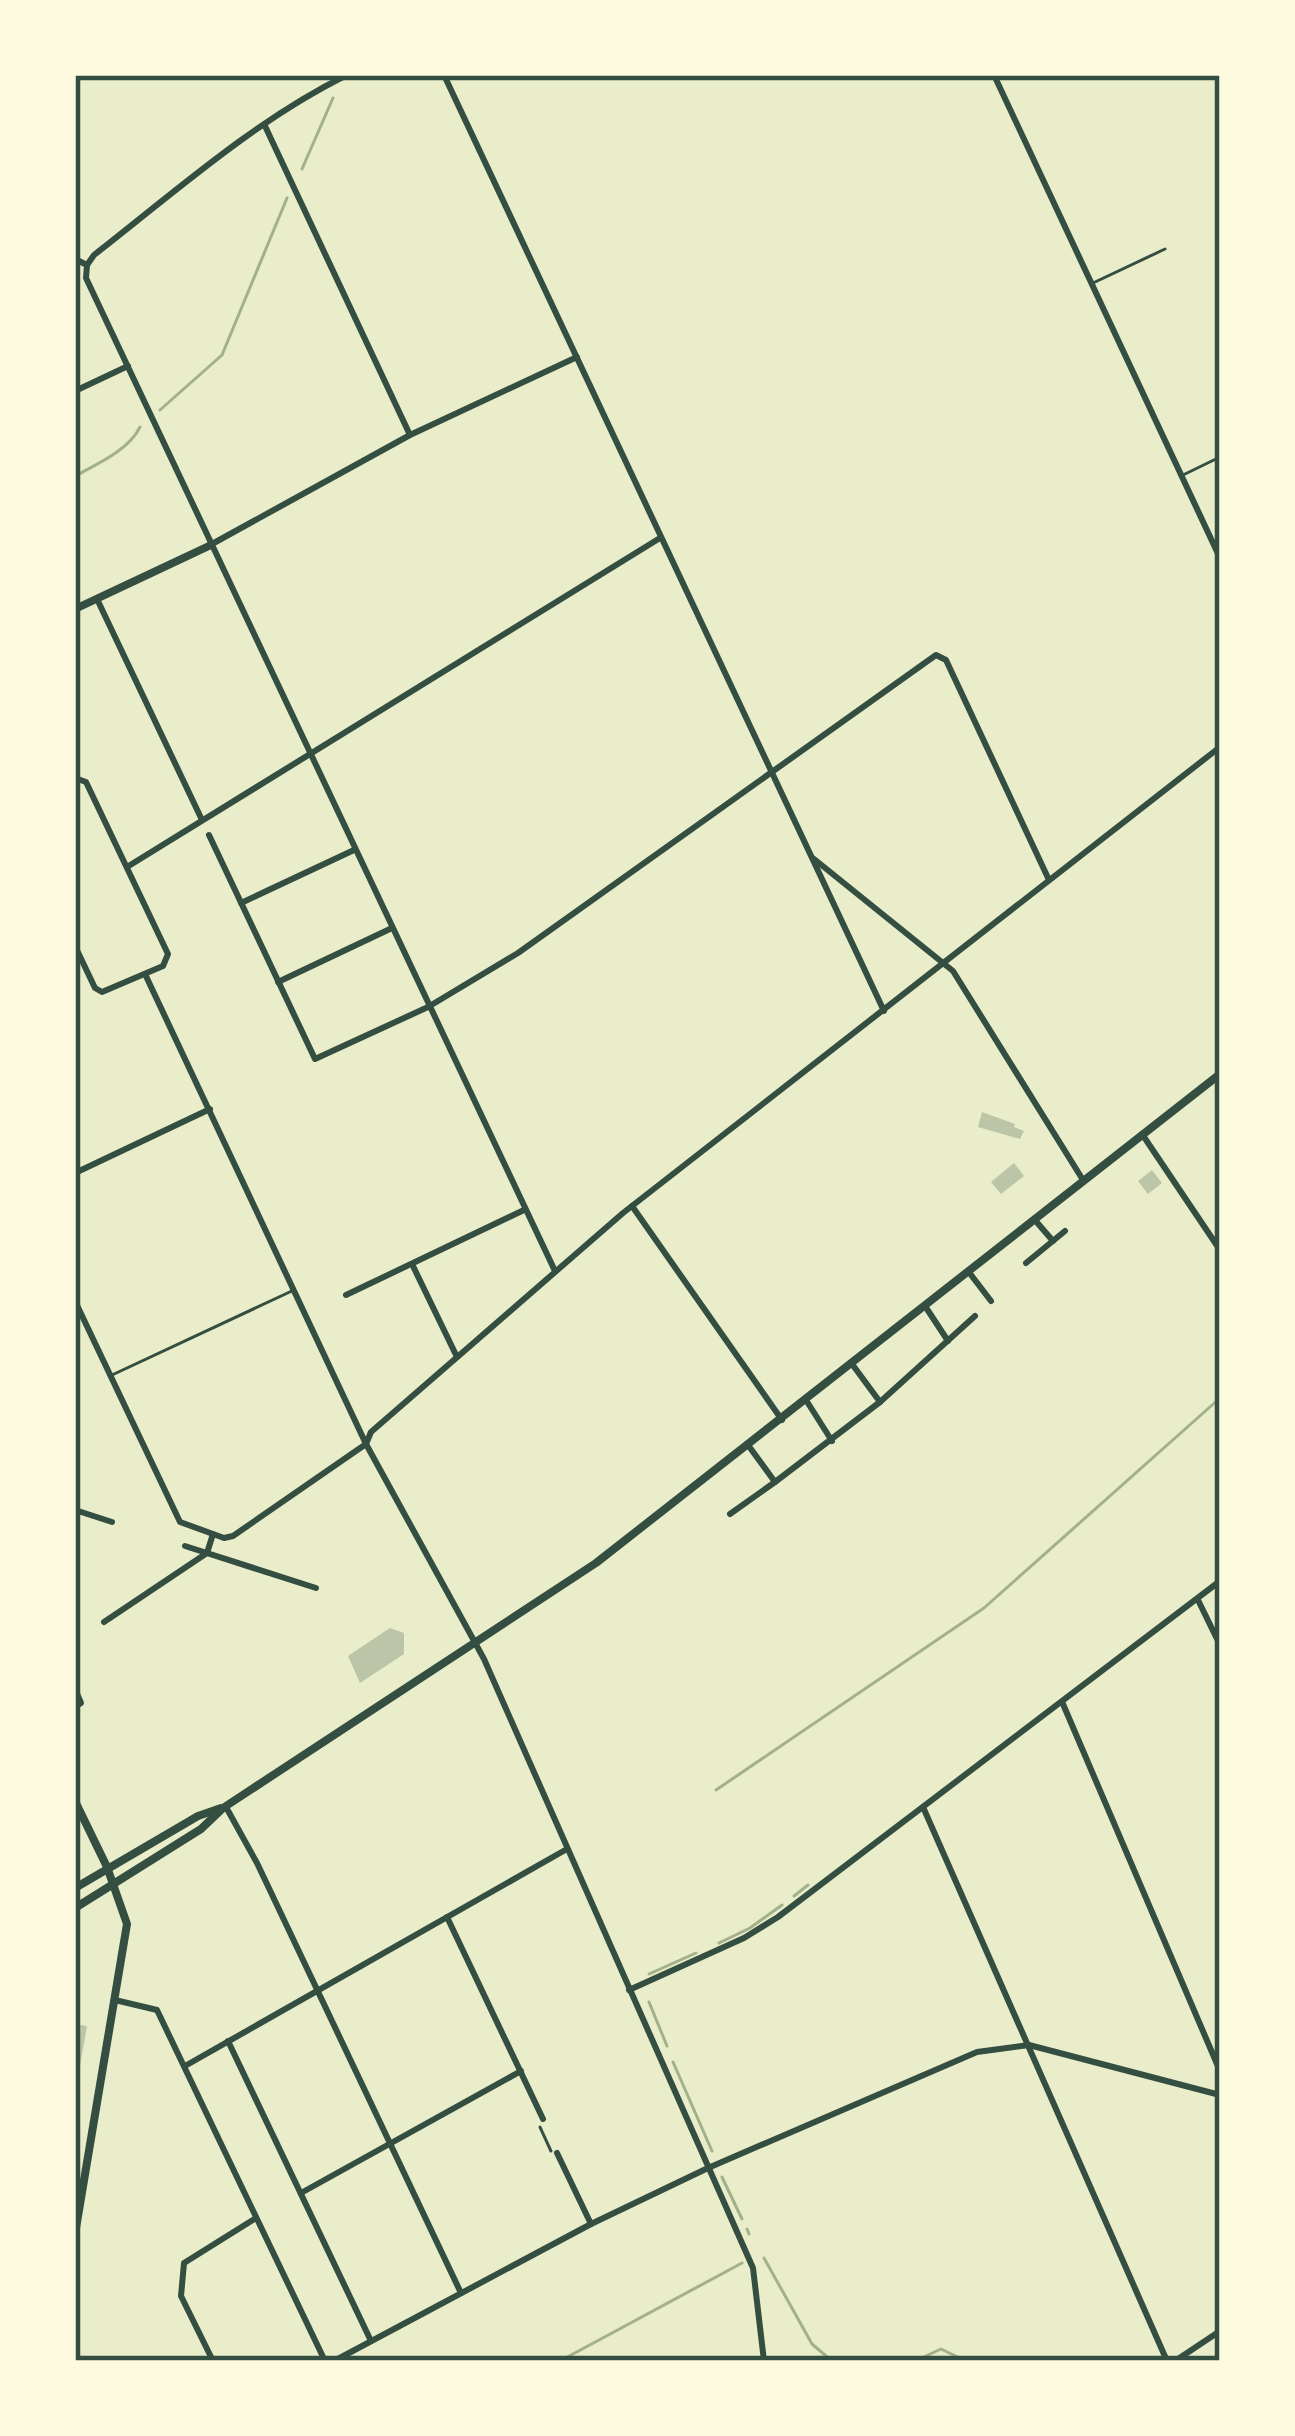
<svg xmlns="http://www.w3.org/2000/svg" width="1295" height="2436" font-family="'Fira Sans',sans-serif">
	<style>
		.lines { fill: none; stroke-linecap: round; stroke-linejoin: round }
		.stream { stroke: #a3b18a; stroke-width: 3 }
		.building { fill: #bcc5a7 }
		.path { stroke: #344e41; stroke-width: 3 }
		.service { stroke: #344e41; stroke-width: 3 }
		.minor { stroke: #344e41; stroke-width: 6 }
		.tertiary { stroke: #344e41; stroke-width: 8 }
		.secondary { stroke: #344e41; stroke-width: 8 }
		.neatline { fill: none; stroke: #344e41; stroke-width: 4.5 }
	</style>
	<rect width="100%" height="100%" fill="#e9edc9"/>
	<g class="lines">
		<g class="stream">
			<path d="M 302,169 L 333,98"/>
			<path d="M 160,410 L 222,355 L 287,198"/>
			<path d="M 75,476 C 97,464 129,450 140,427"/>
			<path d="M 716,1790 L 984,1608 L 1220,1398"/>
			<path d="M 794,1896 L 808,1885"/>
			<path d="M 719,1943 L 750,1928 L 782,1905"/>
			<path d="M 649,1974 L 696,1953"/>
			<path d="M 649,2002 L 667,2046"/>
			<path d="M 673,2062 L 712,2151"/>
			<path d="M 722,2177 L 742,2219"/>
			<path d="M 747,2229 L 749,2234"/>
			<path d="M 764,2258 L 812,2344 L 832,2361"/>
			<path d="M 560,2361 L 742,2263"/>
			<path d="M 915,2361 L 941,2349 L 966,2361"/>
		</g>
	</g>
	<g class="building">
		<path d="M 982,1112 L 1015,1124 L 1014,1127 L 1024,1131 L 1020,1139 L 978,1127 Z"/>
		<path d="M 1014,1163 L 1024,1176 L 1001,1194 L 991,1182 Z"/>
		<path d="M 1152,1170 L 1162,1183 L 1148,1194 L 1138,1181 Z"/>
		<path d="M 390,1628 L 404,1633 L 404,1654 L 360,1683 L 348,1656 Z"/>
		<path d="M 75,2024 L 87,2026 L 77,2083 L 75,2083 Z"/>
	</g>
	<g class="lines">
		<path class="path" d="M 540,2127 L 551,2151"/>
		<g class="service">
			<path d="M 1093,283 L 1165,249"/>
			<path d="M 1183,475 L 1220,457"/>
			<path d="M 112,1375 L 294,1290"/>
		</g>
		<g class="minor">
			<path d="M 444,75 L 884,1011"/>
			<path d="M 994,75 L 1220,558"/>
			<path d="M 265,126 L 410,435"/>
			<path d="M 75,259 L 87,265"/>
			<path d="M 87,265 L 86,278 L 555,1271"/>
			<path d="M 87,265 L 94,255 C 175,192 254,121 347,75"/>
			<path d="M 75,391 L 128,366"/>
			<path d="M 212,544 L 410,435 L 577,357"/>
			<path d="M 97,599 L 202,820"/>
			<path d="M 75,778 L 86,782 L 168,954 L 163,966 L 102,992 L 95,988 L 75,946"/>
			<path d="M 209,835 L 315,1059 L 428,1007 L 518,953 L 936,655 L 946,660 L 1049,880"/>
			<path d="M 814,859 L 953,971 L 1083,1180"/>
			<path d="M 127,867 L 660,538"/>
			<path d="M 241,903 L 354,850"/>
			<path d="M 145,974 L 366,1444 L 484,1659 L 753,2268 L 764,2361"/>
			<path d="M 278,982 L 392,928"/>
			<path d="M 1142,1134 L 1220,1250"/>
			<path d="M 75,1173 L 210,1109"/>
			<path d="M 632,1206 L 782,1420"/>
			<path d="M 1034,1219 L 1053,1241"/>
			<path d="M 1026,1263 L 1065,1231"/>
			<path d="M 412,1264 L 457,1357"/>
			<path d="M 968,1271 L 991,1301"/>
			<path d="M 346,1295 L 524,1210"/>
			<path d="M 75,1301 L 180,1522 L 224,1538 L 233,1536 L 366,1444 L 371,1432 L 623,1213 L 1220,747"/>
			<path d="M 925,1306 L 948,1341"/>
			<path d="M 852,1364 L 880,1402"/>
			<path d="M 806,1400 L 832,1441"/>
			<path d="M 775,1482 L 880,1402 L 975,1316"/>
			<path d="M 75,1510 L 112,1522"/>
			<path d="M 730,1514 L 775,1482 L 748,1445"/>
			<path d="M 185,1546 L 316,1588"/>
			<path d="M 1198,1600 L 1220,1645"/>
			<path d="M 104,1622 L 207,1553 L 213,1534"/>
			<path d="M 75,1689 L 81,1703 L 75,1707"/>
			<path d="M 1063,1704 L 1220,2071"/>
			<path d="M 226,1807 L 257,1863 L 461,2293"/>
			<path d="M 923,1807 L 1167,2361"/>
			<path d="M 447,1917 L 543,2119"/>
			<path d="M 629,1990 L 744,1938 L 778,1917 L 1220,1581"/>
			<path d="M 115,2000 L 157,2010 L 325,2361"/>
			<path d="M 228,2041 L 371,2341"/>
			<path d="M 185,2066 L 567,1849"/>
			<path d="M 557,2153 L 591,2224"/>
			<path d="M 301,2193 L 521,2071"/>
			<path d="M 213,2361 L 181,2296 L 184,2263 L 256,2218"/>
			<path d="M 334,2361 L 591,2224 L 708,2168 L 977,2052 L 1029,2045 L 1220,2095"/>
			<path d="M 1175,2361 L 1220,2331"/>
		</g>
		<g class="tertiary">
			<path d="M 75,609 L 211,545"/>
			<path d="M 75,1801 L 107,1867 L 127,1924 L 75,2234"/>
		</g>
		<g class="secondary">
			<path d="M 75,1888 L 198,1816 L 221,1808"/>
			<path d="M 75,1908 L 201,1829 L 223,1808 L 596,1563 L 1220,1074"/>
		</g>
	</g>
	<rect width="1295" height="2436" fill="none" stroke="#fefae0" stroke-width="156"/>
	<rect x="78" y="78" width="1139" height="2280" class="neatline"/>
</svg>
